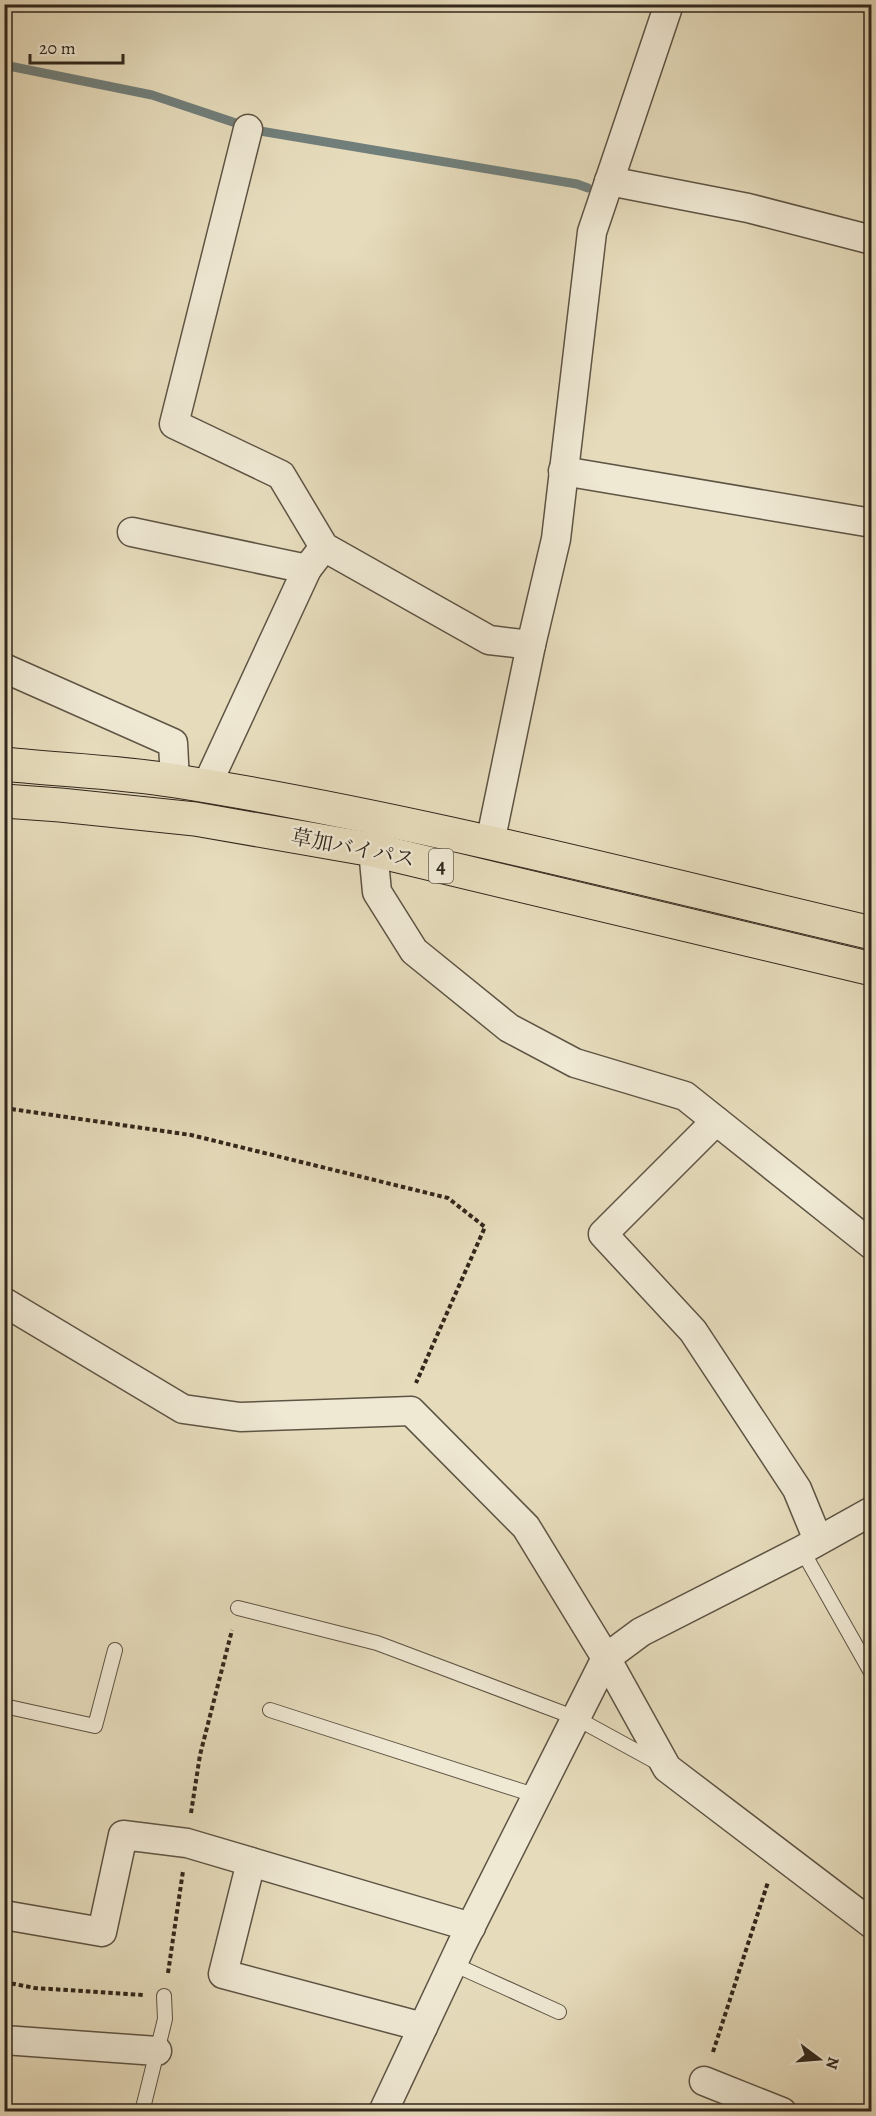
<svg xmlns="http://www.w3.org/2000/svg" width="876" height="2116" font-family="Alegreya,'Noto Serif JP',serif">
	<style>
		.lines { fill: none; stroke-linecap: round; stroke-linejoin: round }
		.stream { stroke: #717f7b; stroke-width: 9 }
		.lane-casing { stroke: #5e5444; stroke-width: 16 }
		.street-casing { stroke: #5e5444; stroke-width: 31 }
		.highway-casing { stroke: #31271c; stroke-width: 35 }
		.path { stroke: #31271c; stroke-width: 4; stroke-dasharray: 4.5 3; stroke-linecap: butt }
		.lane { stroke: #efe8d3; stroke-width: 14 }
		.street { stroke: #efe8d3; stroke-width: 28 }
		.highway { stroke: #e6dcbc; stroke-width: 33 }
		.labels { text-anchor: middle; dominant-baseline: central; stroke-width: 5; stroke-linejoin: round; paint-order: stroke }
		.shield { fill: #efe8d3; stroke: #6a6153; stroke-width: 1.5 }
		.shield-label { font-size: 20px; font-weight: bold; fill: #31271c }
		.street-label { font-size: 21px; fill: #31271c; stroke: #efe8d3 }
	</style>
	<rect width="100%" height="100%" fill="#e6dcbc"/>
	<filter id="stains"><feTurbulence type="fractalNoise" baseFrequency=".00333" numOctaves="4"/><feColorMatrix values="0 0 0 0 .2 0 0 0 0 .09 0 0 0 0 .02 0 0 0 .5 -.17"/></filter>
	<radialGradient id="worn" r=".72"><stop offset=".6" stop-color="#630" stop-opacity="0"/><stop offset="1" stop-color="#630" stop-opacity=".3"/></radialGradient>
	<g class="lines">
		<path class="stream" d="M 4,65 L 152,95 L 260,131 L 577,184 L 588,188"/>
		<g class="lane-casing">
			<g id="lane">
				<path d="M 802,1550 L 872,1674"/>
				<path d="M 238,1608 L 377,1643 L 576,1718 L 660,1764"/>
				<path d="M 4,1706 L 95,1726 L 115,1650"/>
				<path d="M 270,1710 L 537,1796"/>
				<path d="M 453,1964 L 559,2012"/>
				<path d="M 142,2112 L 165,2019 L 164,1996"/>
			</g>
		</g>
		<g class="street-casing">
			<g id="street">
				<path d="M 248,129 L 174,424 L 281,475 L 324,547 L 489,640 L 531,645"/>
				<path d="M 609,181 L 748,208 L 872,240"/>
				<path d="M 563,471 L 872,523"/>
				<path d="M 132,532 L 307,569"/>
				<path d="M 4,668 L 173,743 L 175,781"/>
				<path d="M 206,787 L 307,569 L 324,547"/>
				<path d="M 490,843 L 531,645 L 556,539 L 592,232 L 669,4"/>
				<path d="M 373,850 L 377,892 L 414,951 L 509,1028 L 575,1063 L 685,1096 L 872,1245"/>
				<path d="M 716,1121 L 603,1234 L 693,1331 L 797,1489 L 818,1540"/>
				<path d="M 4,1302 L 183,1409 L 240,1417 L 411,1411 L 526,1527 L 606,1658 L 667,1768 L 872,1924"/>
				<path d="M 251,1862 L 223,1974 L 423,2027"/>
				<path d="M 4,1915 L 102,1932 L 123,1835 L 187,1843 L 471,1927"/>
				<path d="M 4,2040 L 157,2051"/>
				<path d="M 704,2081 L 782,2112"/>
				<path d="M 383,2112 L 461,1946 L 606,1658 L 641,1632 L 802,1550 L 872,1511"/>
			</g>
		</g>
		<g class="highway-casing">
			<g id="highway">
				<path d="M 4,764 C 61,770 120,772 176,781 C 410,818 641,879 872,933"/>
				<path d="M 4,801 L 60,805 L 195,819 L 373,850 L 872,969"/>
			</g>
		</g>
		<g class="path">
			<path d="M 4,1108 L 191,1135 L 448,1198 L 485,1227 L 416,1383"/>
			<path d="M 191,1813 L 200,1755 L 232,1630"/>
			<path d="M 168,1973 L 183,1871"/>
			<path d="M 4,1982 L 35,1988 L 144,1995"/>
			<path d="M 713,2052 L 768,1882"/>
		</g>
		<use href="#lane" class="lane"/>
		<use href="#street" class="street"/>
		<use href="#highway" class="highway"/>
	</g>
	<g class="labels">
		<rect class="shield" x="429" y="849" width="24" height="34" rx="4.5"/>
		<g class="shield-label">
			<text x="441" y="866">4</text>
		</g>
		<g class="street-label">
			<text transform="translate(353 848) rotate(11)">草加バイパス</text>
		</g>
	</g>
	<rect width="876" height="2116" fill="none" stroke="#e6dcbc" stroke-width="24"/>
	<rect x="6" y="6" width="864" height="2104" fill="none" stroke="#31271c" stroke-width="3"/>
	<rect x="12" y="12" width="852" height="2092" fill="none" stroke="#31271c" stroke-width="1.5"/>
	<g transform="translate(819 2059) rotate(106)" stroke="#efe8d3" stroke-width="4.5" paint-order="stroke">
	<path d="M0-4.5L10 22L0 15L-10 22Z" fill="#31271c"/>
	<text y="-9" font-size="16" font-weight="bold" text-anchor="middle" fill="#31271c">N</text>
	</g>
	<path d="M30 54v9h93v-9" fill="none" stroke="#31271c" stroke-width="3"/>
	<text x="39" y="54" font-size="18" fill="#31271c" stroke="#efe8d3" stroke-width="4.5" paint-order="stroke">20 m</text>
	<rect width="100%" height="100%" filter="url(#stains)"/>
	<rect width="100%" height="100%" fill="url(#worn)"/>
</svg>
